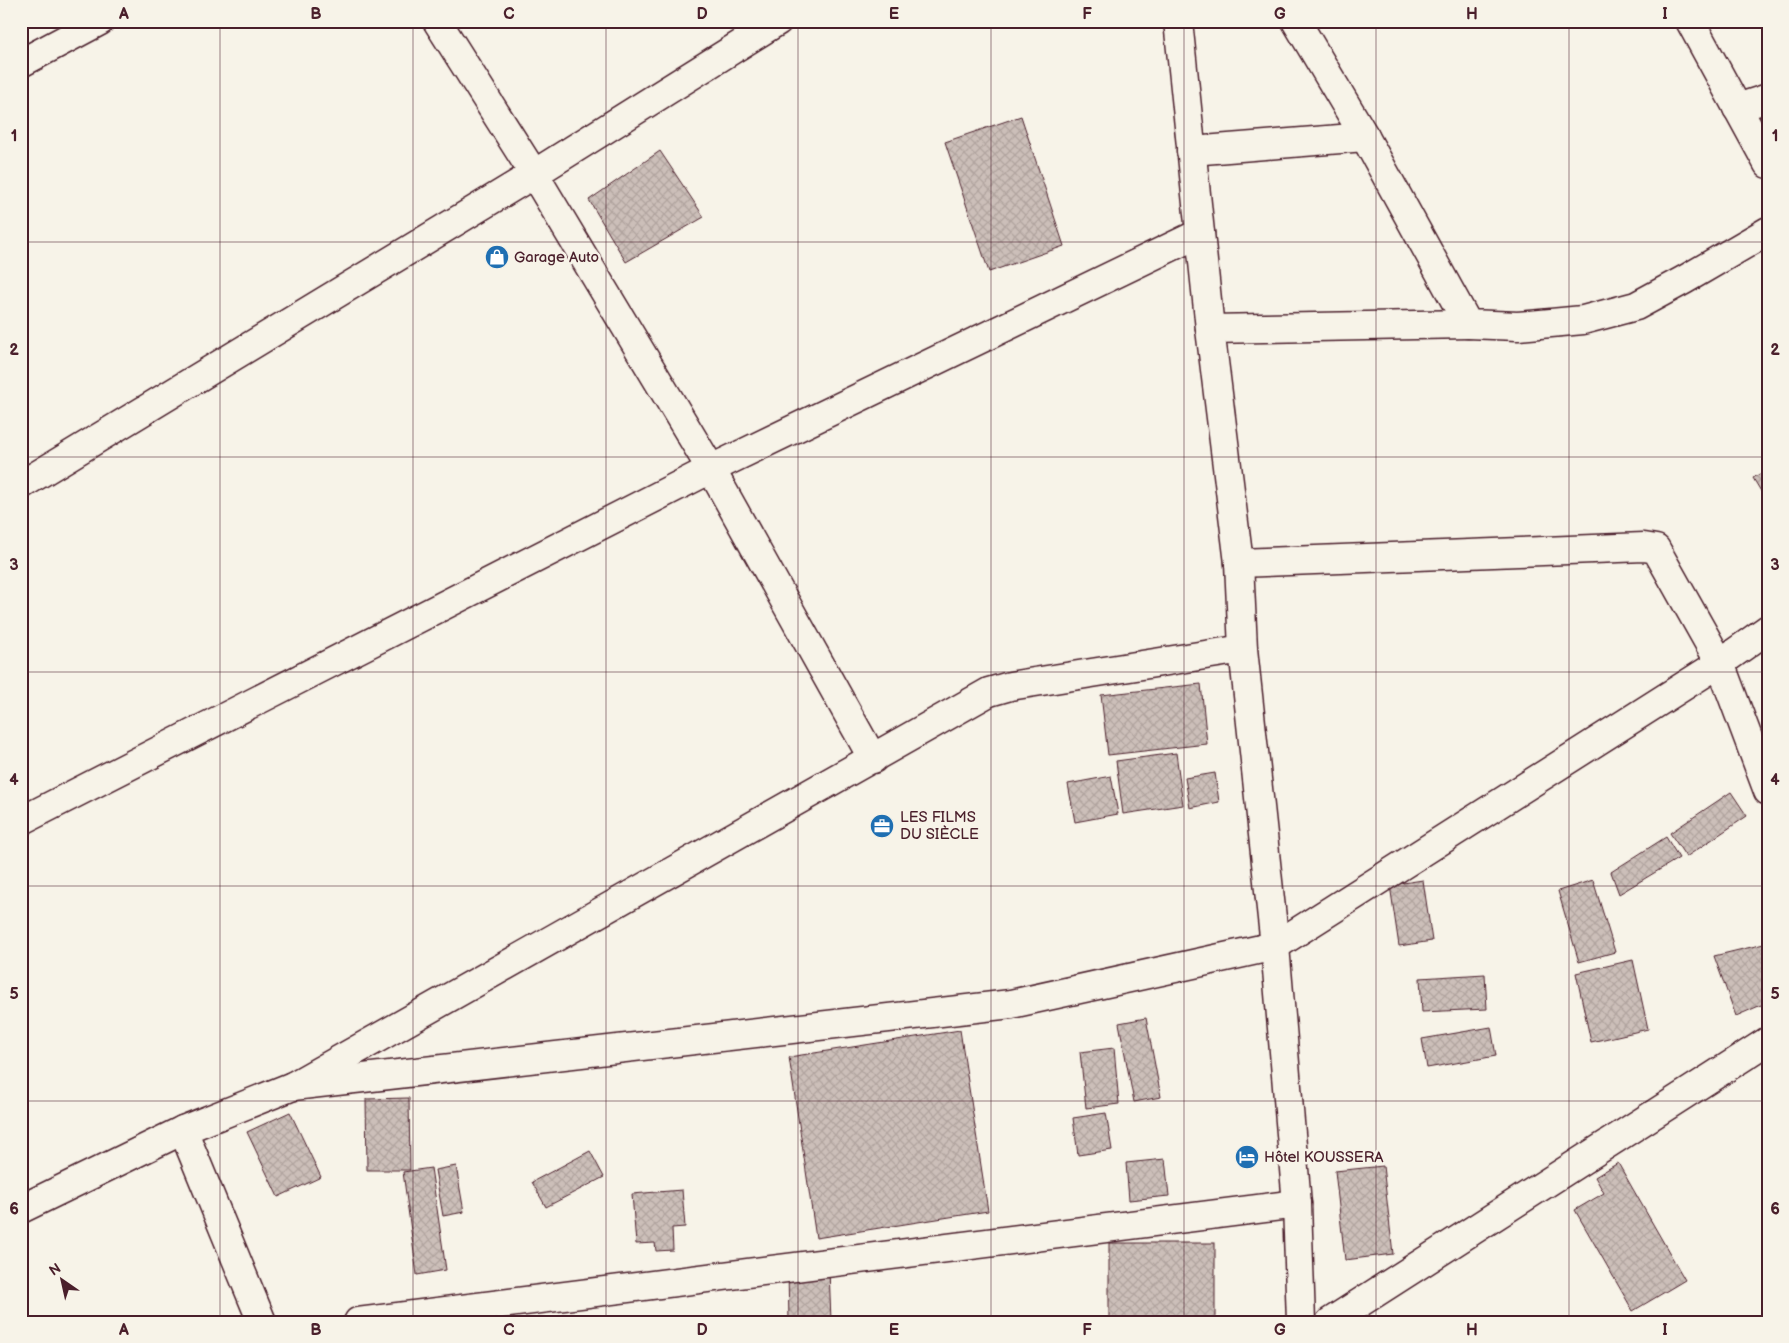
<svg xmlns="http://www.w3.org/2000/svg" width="1789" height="1343" font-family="'Balsamiq Sans',sans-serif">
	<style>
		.building { fill: url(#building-cross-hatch); stroke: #4a1f2b }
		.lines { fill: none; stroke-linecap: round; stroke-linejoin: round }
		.minor-casing { stroke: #4a1f2b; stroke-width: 31 }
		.minor { stroke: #f7f3e8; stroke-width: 28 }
		.grid { fill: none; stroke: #4a1f2b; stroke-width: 1; stroke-opacity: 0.55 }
		.labels { text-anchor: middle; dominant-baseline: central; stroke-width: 5; stroke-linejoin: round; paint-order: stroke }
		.poi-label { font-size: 15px; fill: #4a1f2b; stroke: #f7f3e8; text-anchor: start }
		.neatline { fill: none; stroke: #4a1f2b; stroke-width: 2 }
		.grid-label { font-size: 16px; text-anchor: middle; font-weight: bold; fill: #4a1f2b }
	</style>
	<defs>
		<pattern id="building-cross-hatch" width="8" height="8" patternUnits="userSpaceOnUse" patternTransform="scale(1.25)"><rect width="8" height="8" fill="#ccbfb9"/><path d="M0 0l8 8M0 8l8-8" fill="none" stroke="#b1a49f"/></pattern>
	</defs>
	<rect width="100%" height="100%" fill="#f7f3e8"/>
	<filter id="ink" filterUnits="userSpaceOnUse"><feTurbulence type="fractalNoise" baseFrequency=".02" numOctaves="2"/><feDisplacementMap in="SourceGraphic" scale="10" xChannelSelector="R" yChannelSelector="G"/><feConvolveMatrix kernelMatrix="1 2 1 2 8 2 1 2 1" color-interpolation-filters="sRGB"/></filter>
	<g filter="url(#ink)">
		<g class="building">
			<path d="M 1021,116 L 1064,246 L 989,272 L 945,142 Z"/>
			<path d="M 660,151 L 704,217 L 626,262 L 589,200 Z"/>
			<path d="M 1768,469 L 1768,503 L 1753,478 Z"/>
			<path d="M 1201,684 L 1207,744 L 1108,755 L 1101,695 Z"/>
			<path d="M 1176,753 L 1183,805 L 1123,814 L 1116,761 Z"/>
			<path d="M 1215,773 L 1219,802 L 1190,808 L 1185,778 Z"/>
			<path d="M 1111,776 L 1118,814 L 1075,822 L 1068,784 Z"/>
			<path d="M 1731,792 L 1747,816 L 1686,857 L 1670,833 Z"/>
			<path d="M 1666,837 L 1679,858 L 1619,894 L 1611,872 Z"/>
			<path d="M 1423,880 L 1432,941 L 1399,946 L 1390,885 Z"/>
			<path d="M 1593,880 L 1615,952 L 1579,962 L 1558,891 Z"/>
			<path d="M 1768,943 L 1768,1002 L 1736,1016 L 1714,956 Z"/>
			<path d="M 1633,960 L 1648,1029 L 1591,1042 L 1576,973 Z"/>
			<path d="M 1485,974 L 1487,1009 L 1422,1012 L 1420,978 Z"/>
			<path d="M 1146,1018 L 1161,1097 L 1134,1102 L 1119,1023 Z"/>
			<path d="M 1491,1027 L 1496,1056 L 1427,1068 L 1422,1039 Z"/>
			<path d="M 960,1030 L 988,1211 L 816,1238 L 789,1057 Z"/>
			<path d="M 1114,1048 L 1119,1104 L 1086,1108 L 1080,1052 Z"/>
			<path d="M 409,1098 L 410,1170 L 367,1170 L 366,1099 Z"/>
			<path d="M 290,1112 L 321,1177 L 278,1197 L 247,1132 Z"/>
			<path d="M 1106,1113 L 1112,1150 L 1078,1155 L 1073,1118 Z"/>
			<path d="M 590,1151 L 604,1177 L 546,1207 L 532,1182 Z"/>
			<path d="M 1165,1159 L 1169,1196 L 1129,1200 L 1126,1163 Z"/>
			<path d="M 1618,1163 L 1685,1280 L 1633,1311 L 1575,1210 L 1604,1193 L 1595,1177 Z"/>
			<path d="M 456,1166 L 464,1212 L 443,1216 L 435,1170 Z"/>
			<path d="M 1383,1166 L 1393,1254 L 1345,1260 L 1335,1171 Z"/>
			<path d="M 431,1168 L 446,1270 L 417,1275 L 403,1172 Z"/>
			<path d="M 682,1190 L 685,1227 L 672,1228 L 673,1250 L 656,1251 L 655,1243 L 636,1244 L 632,1194 Z"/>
			<rect x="1109" y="1243" width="106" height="79"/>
			<path d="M 829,1269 L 831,1321 L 789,1322 L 788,1271 Z"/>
			<path d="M 491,1310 L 515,1313 L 513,1322 L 490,1322 Z"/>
		</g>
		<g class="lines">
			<g class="minor-casing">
				<g id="minor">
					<path d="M 437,21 L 534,174 L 711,469 L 873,759"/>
					<path d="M 1178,21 L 1210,329 L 1239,563 L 1243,649 L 1275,946 L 1297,1204 L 1301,1322"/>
					<path d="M 1296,21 L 1365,137 L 1468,324 L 1518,326 L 1583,320 L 1636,306 L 1684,280 L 1768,231"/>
					<path d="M 1690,21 L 1768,164"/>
					<path d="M 21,63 L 100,21"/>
					<path d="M 1737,108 L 1768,98"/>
					<path d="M 1191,151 L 1365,137"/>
					<path d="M 1210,329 L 1468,324"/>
					<path d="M 21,485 L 534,174 L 778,21"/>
					<path d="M 1239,563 L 1644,547 L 1656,549 L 1720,663 L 1768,791"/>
					<path d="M 21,821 L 711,469 L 1200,233"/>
					<path d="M 293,1086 L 1011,1004 L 1275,946 L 1720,663 L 1768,629"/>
					<path d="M 183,1130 L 262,1322"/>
					<path d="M 21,1209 L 183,1130 L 293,1086 L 989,692 L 1010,686 L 1243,649"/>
					<path d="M 358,1322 L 1297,1204"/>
					<path d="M 1330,1322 L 1768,1041"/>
				</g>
			</g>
			<use href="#minor" class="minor"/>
		</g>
	</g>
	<path class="grid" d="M 220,21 L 220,1322M 413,21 L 413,1322M 606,21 L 606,1322M 798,21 L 798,1322M 991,21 L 991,1322M 1184,21 L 1184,1322M 1376,21 L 1376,1322M 1569,21 L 1569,1322M 21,242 L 1768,242M 21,457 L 1768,457M 21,672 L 1768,672M 21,886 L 1768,886M 21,1101 L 1768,1101"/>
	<defs>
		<g id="shop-disc" transform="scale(1.25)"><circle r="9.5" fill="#1f6fb2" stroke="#f7f3e8"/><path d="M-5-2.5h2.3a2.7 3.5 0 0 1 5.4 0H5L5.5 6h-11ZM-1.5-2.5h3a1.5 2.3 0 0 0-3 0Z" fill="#fff"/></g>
		<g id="office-disc" transform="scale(1.25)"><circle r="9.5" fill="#1f6fb2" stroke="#f7f3e8"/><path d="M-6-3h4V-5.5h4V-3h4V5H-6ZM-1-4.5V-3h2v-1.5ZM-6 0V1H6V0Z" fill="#fff"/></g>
		<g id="hotel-disc" transform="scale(1.25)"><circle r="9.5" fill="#1f6fb2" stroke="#f7f3e8"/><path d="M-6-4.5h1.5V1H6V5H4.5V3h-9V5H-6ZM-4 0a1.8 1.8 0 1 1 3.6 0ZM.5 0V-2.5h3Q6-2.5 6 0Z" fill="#fff"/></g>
	</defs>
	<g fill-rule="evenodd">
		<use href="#shop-disc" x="497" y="257"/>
		<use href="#office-disc" x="882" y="826"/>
		<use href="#hotel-disc" x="1247" y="1157"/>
	</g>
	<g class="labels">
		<g class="poi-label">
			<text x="514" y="257">Garage Auto</text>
			<text x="900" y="817">LES FILMS<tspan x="900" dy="17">DU SIÈCLE</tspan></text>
			<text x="1264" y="1157">Hôtel KOUSSERA</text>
		</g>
	</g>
	<rect width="1789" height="1343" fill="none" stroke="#f7f3e8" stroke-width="55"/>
	<g transform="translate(62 1280) rotate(326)" stroke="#f7f3e8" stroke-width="4" paint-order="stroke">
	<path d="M0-4L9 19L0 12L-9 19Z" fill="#4a1f2b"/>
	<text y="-8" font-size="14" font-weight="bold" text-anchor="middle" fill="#4a1f2b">N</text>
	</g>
	<rect x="28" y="28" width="1734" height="1288" class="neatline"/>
	<g class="grid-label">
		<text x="124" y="19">A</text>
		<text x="316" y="19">B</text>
		<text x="509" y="19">C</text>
		<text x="702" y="19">D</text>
		<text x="894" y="19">E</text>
		<text x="1087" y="19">F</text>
		<text x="1280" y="19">G</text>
		<text x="1472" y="19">H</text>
		<text x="1665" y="19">I</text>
		<text x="14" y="141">1</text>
		<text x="1775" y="141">1</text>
		<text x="14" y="355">2</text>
		<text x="1775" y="355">2</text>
		<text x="14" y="570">3</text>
		<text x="1775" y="570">3</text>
		<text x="14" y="785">4</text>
		<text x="1775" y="785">4</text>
		<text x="14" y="999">5</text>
		<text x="1775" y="999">5</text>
		<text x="14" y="1214">6</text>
		<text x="1775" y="1214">6</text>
		<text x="124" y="1335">A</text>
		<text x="316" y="1335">B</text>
		<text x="509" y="1335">C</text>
		<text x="702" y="1335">D</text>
		<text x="894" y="1335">E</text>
		<text x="1087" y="1335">F</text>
		<text x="1280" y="1335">G</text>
		<text x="1472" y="1335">H</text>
		<text x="1665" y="1335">I</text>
	</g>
</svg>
